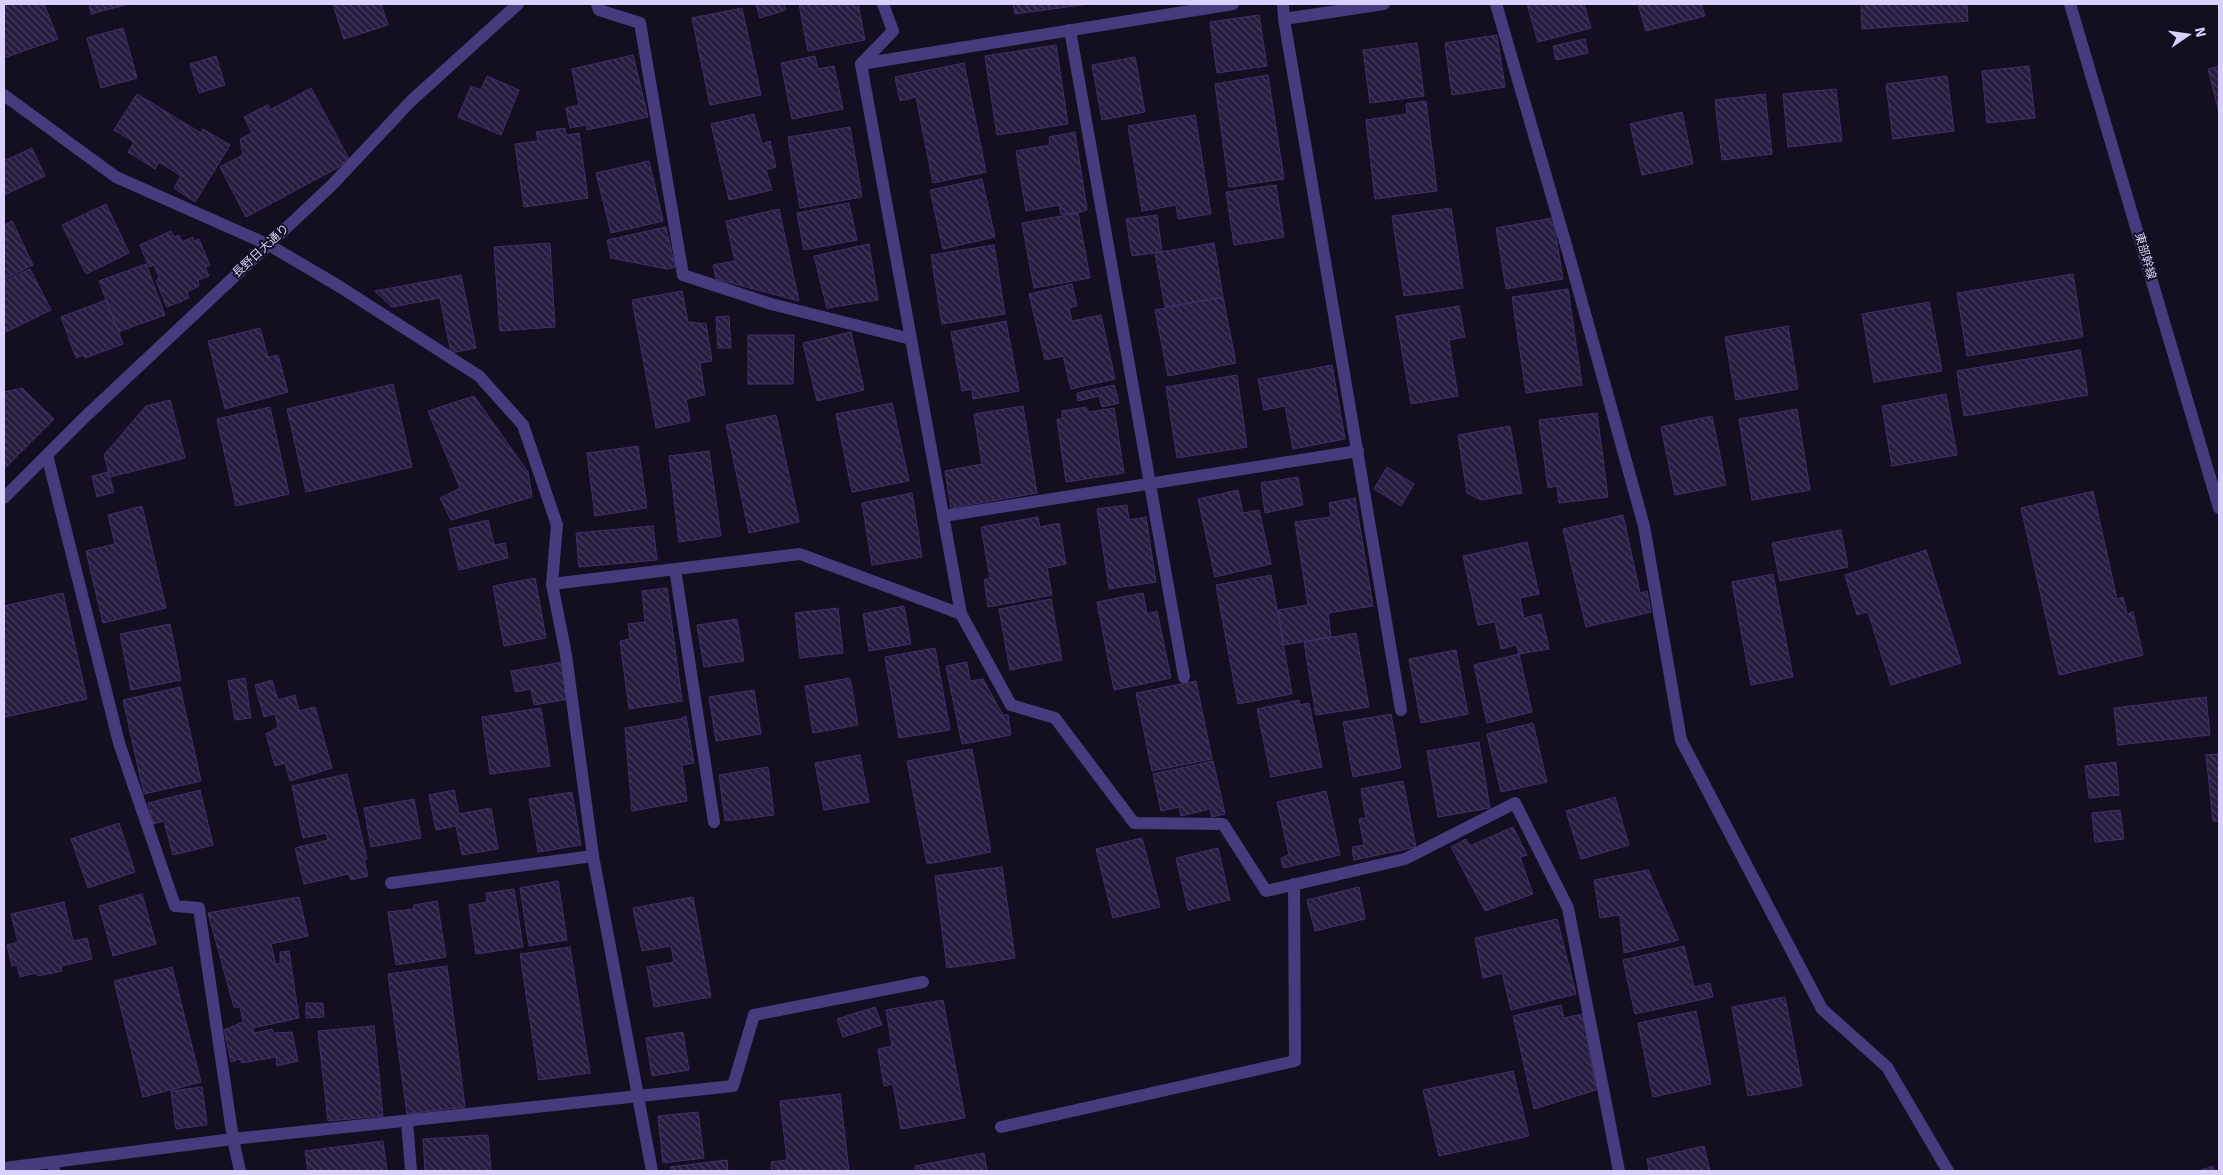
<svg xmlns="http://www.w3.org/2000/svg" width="2223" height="1175" font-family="Signika,'Noto Sans JP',sans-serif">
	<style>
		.building { fill: url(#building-back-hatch); stroke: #412f6b }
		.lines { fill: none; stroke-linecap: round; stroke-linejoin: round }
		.service { stroke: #463c7d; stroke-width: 12 }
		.minor { stroke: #463c7d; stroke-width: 12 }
		.tertiary { stroke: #463c7d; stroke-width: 12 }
		.labels { text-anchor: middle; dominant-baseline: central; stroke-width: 4; stroke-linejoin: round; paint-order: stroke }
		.street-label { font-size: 12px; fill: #dad1fc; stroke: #130e20 }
	</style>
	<defs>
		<pattern id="building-back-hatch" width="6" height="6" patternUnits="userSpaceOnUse" patternTransform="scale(1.25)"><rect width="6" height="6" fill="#271c40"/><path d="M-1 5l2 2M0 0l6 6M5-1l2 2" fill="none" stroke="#463c5c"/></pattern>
	</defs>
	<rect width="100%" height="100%" fill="#130e20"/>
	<g class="building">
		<path d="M 6,4 L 44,4 L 58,39 L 4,58 L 4,5 Z"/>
		<path d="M 89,4 L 129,4 L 91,14 Z"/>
		<path d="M 333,4 L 381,4 L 388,25 L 344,39 Z"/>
		<path d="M 756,4 L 784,4 L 786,10 L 760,18 Z"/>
		<path d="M 799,4 L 858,4 L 865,40 L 808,51 Z"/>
		<path d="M 1013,4 L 1089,4 L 1015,14 Z"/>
		<path d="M 1527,4 L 1584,4 L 1591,28 L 1538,42 Z"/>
		<path d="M 1638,4 L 1701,4 L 1705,16 L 1646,31 Z"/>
		<path d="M 1861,4 L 1967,4 L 1968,21 L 1862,29 Z"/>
		<path d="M 742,8 L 761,95 L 710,105 L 692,18 Z"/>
		<path d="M 1259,15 L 1267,66 L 1217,73 L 1210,22 Z"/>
		<path d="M 123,28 L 137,78 L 101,88 L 87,38 Z"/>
		<path d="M 1497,35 L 1505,87 L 1452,95 L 1445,43 Z"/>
		<path d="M 1585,39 L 1588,53 L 1556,60 L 1553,46 Z"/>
		<path d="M 1417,43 L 1424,96 L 1370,103 L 1363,50 Z"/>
		<path d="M 1056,45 L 1068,124 L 997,135 L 985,56 Z"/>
		<path d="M 633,55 L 648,117 L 587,130 L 586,125 L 570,128 L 566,108 L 579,105 L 572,69 Z"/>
		<path d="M 216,56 L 225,85 L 199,93 L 190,64 Z"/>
		<path d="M 815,56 L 818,69 L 834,66 L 843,109 L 792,119 L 781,63 Z"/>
		<path d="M 1135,57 L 1145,112 L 1102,120 L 1092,65 Z"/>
		<path d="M 964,63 L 986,172 L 933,183 L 916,97 L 900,101 L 895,77 Z"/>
		<path d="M 2029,66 L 2035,118 L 1987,123 L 1982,71 Z"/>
		<path d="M 2219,66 L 2219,113 L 2208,69 Z"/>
		<path d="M 1268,75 L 1284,179 L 1229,187 L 1215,84 Z"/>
		<path d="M 487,76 L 519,90 L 501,135 L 458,117 L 471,86 L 481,90 Z"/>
		<path d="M 1947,76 L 1954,131 L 1893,139 L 1886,84 Z"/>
		<path d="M 311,88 L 350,161 L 246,217 L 220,167 L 243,155 L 240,139 L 252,133 L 244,117 L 268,105 L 270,110 Z"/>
		<path d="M 1836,89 L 1842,141 L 1788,147 L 1783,94 Z"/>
		<path d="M 137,94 L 201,133 L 203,129 L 230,145 L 195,202 L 174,188 L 181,176 L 159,162 L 155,169 L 128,152 L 134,142 L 114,130 Z"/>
		<path d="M 1765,94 L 1772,154 L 1722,160 L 1715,100 Z"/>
		<path d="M 1426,101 L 1437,191 L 1375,199 L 1366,120 L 1407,114 L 1406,104 Z"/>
		<path d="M 1682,112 L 1693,164 L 1642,175 L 1630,124 Z"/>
		<path d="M 754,114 L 762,144 L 770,141 L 776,167 L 766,170 L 772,190 L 729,200 L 711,124 Z"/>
		<path d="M 1195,115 L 1211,214 L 1178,219 L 1176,205 L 1142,211 L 1128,126 Z"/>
		<path d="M 850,127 L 862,197 L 800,208 L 788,137 Z"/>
		<path d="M 565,128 L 566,135 L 579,133 L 588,198 L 524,207 L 515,144 L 538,141 L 536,132 Z"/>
		<path d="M 1075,132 L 1087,210 L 1078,213 L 1061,214 L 1059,205 L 1026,211 L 1016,151 L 1050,145 L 1049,137 Z"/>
		<path d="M 32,148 L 45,176 L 4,195 L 4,156 L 6,160 Z"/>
		<path d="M 649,161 L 663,221 L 611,233 L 596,173 Z"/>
		<path d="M 982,179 L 995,237 L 943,249 L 930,190 Z"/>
		<path d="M 1276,185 L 1284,237 L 1234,245 L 1226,192 Z"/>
		<path d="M 849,203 L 857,240 L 804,250 L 797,213 Z"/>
		<path d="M 106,204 L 129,253 L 86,274 L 62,225 Z"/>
		<path d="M 1451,208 L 1463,288 L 1404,296 L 1392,216 Z"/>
		<path d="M 779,209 L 799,301 L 716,279 L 713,265 L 735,261 L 726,221 Z"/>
		<path d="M 1078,213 L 1090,278 L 1034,288 L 1022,223 Z"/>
		<path d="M 1157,215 L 1162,252 L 1132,256 L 1126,219 Z"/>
		<path d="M 1553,218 L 1563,279 L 1506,289 L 1496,228 Z"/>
		<path d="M 12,221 L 33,265 L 4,279 L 4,225 Z"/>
		<path d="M 666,227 L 675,267 L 667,269 L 611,258 L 607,240 Z"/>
		<path d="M 171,231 L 174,237 L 179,235 L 182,242 L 193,237 L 194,241 L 199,239 L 210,266 L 205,267 L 209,276 L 198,280 L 199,286 L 187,292 L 189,298 L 167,307 L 156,281 L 159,277 L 154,265 L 149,267 L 140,245 Z"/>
		<path d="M 550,243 L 555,327 L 500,331 L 494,247 Z"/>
		<path d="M 1214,243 L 1223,297 L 1165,307 L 1155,253 Z"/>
		<path d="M 869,244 L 878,300 L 827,308 L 814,256 Z"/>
		<path d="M 994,245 L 1005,314 L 942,324 L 931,255 Z"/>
		<path d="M 146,264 L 165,315 L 118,332 L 99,281 Z"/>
		<path d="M 30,269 L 51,310 L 4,333 L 4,281 Z"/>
		<path d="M 2073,274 L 2083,337 L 1967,356 L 1957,293 Z"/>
		<path d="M 461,275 L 476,348 L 451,353 L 440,298 L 392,307 L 375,291 Z"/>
		<path d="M 1072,284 L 1077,306 L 1069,308 L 1072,321 L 1101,315 L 1115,379 L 1071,389 L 1063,356 L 1045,360 L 1029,294 Z"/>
		<path d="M 1568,289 L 1582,385 L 1526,393 L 1512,297 Z"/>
		<path d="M 682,291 L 688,322 L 706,324 L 712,361 L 700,363 L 705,395 L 686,399 L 690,421 L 656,428 L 632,300 Z"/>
		<path d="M 1223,297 L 1236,363 L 1168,376 L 1155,310 Z"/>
		<path d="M 106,300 L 123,344 L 85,358 L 83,355 L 76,358 L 61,317 Z"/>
		<path d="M 1929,302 L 1942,371 L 1874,382 L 1862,314 Z"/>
		<path d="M 1459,306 L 1465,337 L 1449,340 L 1458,396 L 1411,404 L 1396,316 Z"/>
		<path d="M 729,316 L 731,348 L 718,348 L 716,317 Z"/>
		<path d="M 1006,321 L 1019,391 L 973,399 L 972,389 L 962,391 L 951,332 Z"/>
		<path d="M 1788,326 L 1798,389 L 1736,400 L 1725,337 Z"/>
		<path d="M 260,328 L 268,357 L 278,355 L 288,392 L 225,409 L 208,341 Z"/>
		<path d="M 851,332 L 864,390 L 817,401 L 803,343 Z"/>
		<path d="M 748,335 L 794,335 L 793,384 L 748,384 Z"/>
		<path d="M 2080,350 L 2088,395 L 1964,416 L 1957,371 Z"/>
		<path d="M 1332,365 L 1345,439 L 1293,449 L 1285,406 L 1264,410 L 1258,379 Z"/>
		<path d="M 1237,375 L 1247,447 L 1177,458 L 1166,387 Z"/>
		<path d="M 393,384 L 412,467 L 306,492 L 287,409 Z"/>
		<path d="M 1114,385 L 1119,403 L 1102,407 L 1099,396 L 1078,401 L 1077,393 Z"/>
		<path d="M 22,388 L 54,419 L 4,469 L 4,392 Z"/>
		<path d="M 1946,394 L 1957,455 L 1892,466 L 1882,406 Z"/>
		<path d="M 474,396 L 528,472 L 532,497 L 451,520 L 440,498 L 460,488 L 428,411 Z"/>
		<path d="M 170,400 L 185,458 L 110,477 L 104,455 L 146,406 Z"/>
		<path d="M 892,403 L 909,481 L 852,492 L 836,414 Z"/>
		<path d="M 1023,406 L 1037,493 L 951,508 L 945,471 L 982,464 L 974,414 Z"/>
		<path d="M 270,407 L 289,494 L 236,506 L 217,419 Z"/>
		<path d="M 1086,407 L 1089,412 L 1114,408 L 1124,473 L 1066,482 L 1057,419 L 1062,419 L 1062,411 Z"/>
		<path d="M 1797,409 L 1810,490 L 1752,500 L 1739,419 Z"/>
		<path d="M 1597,413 L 1608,497 L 1559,503 L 1557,486 L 1548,488 L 1539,420 Z"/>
		<path d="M 776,415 L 799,522 L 749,533 L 726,425 Z"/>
		<path d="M 1712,416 L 1726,485 L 1675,495 L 1661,427 Z"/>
		<path d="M 1510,426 L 1522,493 L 1481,500 L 1467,493 L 1458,435 Z"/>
		<path d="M 638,446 L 647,508 L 595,516 L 587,453 Z"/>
		<path d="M 709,451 L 721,536 L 679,542 L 669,456 Z"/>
		<path d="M 1387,467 L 1414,484 L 1401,506 L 1374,489 Z"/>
		<path d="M 108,472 L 114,492 L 97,497 L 92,476 Z"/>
		<path d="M 1298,477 L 1303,505 L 1265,513 L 1261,483 Z"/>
		<path d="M 1238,490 L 1243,513 L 1259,510 L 1271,564 L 1215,577 L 1198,499 Z"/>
		<path d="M 2093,491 L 2117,599 L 2123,597 L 2127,614 L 2133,612 L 2143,655 L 2059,675 L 2021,508 Z"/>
		<path d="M 912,493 L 922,557 L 872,565 L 862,503 Z"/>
		<path d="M 1355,498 L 1373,606 L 1328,613 L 1331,637 L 1284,645 L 1278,610 L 1308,605 L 1295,522 L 1331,517 L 1329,503 Z"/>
		<path d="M 1127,505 L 1129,520 L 1146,517 L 1156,582 L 1109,589 L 1097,509 Z"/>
		<path d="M 142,506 L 166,608 L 103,623 L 86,551 L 115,544 L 108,515 Z"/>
		<path d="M 1623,515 L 1640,593 L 1647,591 L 1651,612 L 1586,627 L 1563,529 Z"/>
		<path d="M 1038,517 L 1040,527 L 1059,523 L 1066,564 L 1047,568 L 1052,595 L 988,607 L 984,580 L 990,578 L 981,527 Z"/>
		<path d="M 488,520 L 494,545 L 505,543 L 508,558 L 459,570 L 449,529 Z"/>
		<path d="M 653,526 L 657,560 L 579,567 L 576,533 Z"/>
		<path d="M 1841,530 L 1848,567 L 1780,581 L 1772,543 Z"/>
		<path d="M 1527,542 L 1539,594 L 1520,598 L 1524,618 L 1541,614 L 1549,649 L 1519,654 L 1516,645 L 1501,649 L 1495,622 L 1478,625 L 1463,556 Z"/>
		<path d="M 1926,550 L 1961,663 L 1891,685 L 1868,612 L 1857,615 L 1845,575 Z"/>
		<path d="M 1773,574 L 1793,677 L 1751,685 L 1732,582 Z"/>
		<path d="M 1271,575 L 1292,694 L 1238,704 L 1216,585 Z"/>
		<path d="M 535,578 L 546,638 L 504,646 L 493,586 Z"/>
		<path d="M 667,588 L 682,701 L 629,709 L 620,641 L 630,639 L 628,624 L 645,622 L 642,591 Z"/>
		<path d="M 63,593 L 87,699 L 5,717 L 4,606 Z"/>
		<path d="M 1143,593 L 1147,614 L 1157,611 L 1171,678 L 1114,690 L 1097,602 Z"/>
		<path d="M 1051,599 L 1062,660 L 1010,670 L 999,609 Z"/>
		<path d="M 904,606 L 911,644 L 869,651 L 863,614 Z"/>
		<path d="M 838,608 L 843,653 L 800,658 L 795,613 Z"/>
		<path d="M 737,619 L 744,661 L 704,667 L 697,625 Z"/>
		<path d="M 170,624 L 181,680 L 131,690 L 120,634 Z"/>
		<path d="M 1356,633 L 1369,707 L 1316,715 L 1304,642 Z"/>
		<path d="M 935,648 L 950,730 L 899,738 L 885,657 Z"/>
		<path d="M 1456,650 L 1468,714 L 1421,723 L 1409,659 Z"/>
		<path d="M 1519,654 L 1532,712 L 1487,723 L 1474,665 Z"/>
		<path d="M 563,662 L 569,699 L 534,705 L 531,689 L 515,692 L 511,671 Z"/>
		<path d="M 967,662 L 970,681 L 983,679 L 1003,715 L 1008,715 L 1011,735 L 962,744 L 946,666 Z"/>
		<path d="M 245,678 L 251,718 L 235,720 L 228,681 Z"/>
		<path d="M 850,678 L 858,725 L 813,733 L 805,686 Z"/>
		<path d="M 272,680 L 278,700 L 295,695 L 299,711 L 315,707 L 332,768 L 290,781 L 285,763 L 275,766 L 266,734 L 278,727 L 275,714 L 264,717 L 255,685 Z"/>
		<path d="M 1196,681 L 1212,759 L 1152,771 L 1136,693 Z"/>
		<path d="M 180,687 L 201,781 L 144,794 L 123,700 Z"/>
		<path d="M 754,690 L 761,734 L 716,741 L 709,697 Z"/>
		<path d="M 2206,697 L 2210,735 L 2118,745 L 2114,708 Z"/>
		<path d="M 1299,700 L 1300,705 L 1309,703 L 1322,767 L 1271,777 L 1257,709 Z"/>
		<path d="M 541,708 L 550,766 L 490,774 L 482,717 Z"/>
		<path d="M 1391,714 L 1401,768 L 1353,777 L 1343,722 Z"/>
		<path d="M 686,716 L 694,763 L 682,765 L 687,801 L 632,811 L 625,728 L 680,719 Z"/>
		<path d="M 1533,723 L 1547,782 L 1501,792 L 1487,734 Z"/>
		<path d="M 1479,742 L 1490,808 L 1438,817 L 1427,751 Z"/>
		<path d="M 972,749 L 991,852 L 927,864 L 907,761 Z"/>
		<path d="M 2219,754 L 2219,821 L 2213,821 L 2206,755 Z"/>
		<path d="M 860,755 L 869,802 L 824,810 L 815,763 Z"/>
		<path d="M 1213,761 L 1225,814 L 1212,817 L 1210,809 L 1181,816 L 1179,807 L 1161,811 L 1153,774 Z"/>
		<path d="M 2116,762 L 2119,795 L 2089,798 L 2085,766 Z"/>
		<path d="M 768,767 L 774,815 L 725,821 L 719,775 Z"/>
		<path d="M 347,774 L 367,859 L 364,860 L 368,876 L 351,880 L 349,874 L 304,884 L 295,848 L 328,840 L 326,833 L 303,838 L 292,786 Z"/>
		<path d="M 1403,781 L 1416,847 L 1354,860 L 1352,847 L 1364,845 L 1359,819 L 1366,818 L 1361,789 Z"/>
		<path d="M 200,790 L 213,845 L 173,855 L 164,821 L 153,824 L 148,803 Z"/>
		<path d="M 454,790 L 459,814 L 491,808 L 498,849 L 462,855 L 456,826 L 436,830 L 429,795 Z"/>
		<path d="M 1326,791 L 1340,855 L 1283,868 L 1281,858 L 1289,855 L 1277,802 Z"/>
		<path d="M 572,792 L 581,845 L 538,852 L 529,799 Z"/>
		<path d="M 1615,797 L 1629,845 L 1581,859 L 1566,811 Z"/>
		<path d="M 414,799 L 421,838 L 371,847 L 364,808 Z"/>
		<path d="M 2120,810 L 2124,839 L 2095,842 L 2092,813 Z"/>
		<path d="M 119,823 L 135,872 L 88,888 L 71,839 Z"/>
		<path d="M 1513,827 L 1527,855 L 1520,857 L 1533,894 L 1485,911 L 1451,847 L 1466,839 L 1470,846 Z"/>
		<path d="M 1142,838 L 1160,907 L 1113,918 L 1096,849 Z"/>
		<path d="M 1218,848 L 1230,900 L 1188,910 L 1176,858 Z"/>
		<path d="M 1002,867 L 1015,958 L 947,968 L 935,876 Z"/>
		<path d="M 1648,870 L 1679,940 L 1624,953 L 1620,915 L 1600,918 L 1594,880 Z"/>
		<path d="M 558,881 L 567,940 L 529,946 L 520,888 Z"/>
		<path d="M 1359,887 L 1365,919 L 1315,931 L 1307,900 Z"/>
		<path d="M 514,889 L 523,947 L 476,954 L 469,905 L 487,902 L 486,893 Z"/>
		<path d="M 142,894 L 156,944 L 113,956 L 99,906 Z"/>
		<path d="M 299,897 L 308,936 L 271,944 L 276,965 L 280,963 L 280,952 L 289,951 L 299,1018 L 253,1028 L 254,1033 L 272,1029 L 274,1033 L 292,1032 L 298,1061 L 277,1066 L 276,1057 L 242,1063 L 239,1059 L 231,1062 L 224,1030 L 243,1022 L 240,1007 L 234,1007 L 208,913 Z"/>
		<path d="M 693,897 L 711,997 L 654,1007 L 647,967 L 674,962 L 671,946 L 642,951 L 633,908 Z"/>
		<path d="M 437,901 L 446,957 L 396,965 L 388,912 L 413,909 L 414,905 Z"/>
		<path d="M 64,902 L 73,941 L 87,938 L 92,959 L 61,966 L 62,971 L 38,976 L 36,973 L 20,977 L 17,965 L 12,966 L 7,945 L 18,942 L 11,914 Z"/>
		<path d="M 1557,919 L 1576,994 L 1511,1010 L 1502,973 L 1483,978 L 1475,938 Z"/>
		<path d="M 1684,946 L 1694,987 L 1710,983 L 1713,997 L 1635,1014 L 1623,960 Z"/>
		<path d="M 570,947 L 590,1073 L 539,1080 L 520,954 Z"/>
		<path d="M 447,966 L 465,1107 L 407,1114 L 388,974 Z"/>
		<path d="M 172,967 L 201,1082 L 143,1097 L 114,981 Z"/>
		<path d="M 1785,997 L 1802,1086 L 1748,1096 L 1732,1007 Z"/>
		<path d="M 943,1000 L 965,1118 L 901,1129 L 893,1084 L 884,1086 L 878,1049 L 892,1046 L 886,1010 Z"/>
		<path d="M 306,1003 L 323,1003 L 324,1017 L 306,1018 Z"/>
		<path d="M 1561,1005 L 1564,1018 L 1583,1014 L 1596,1090 L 1534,1109 L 1513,1016 Z"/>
		<path d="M 875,1007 L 882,1025 L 843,1037 L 837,1019 Z"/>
		<path d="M 1696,1011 L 1711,1084 L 1653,1097 L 1638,1023 Z"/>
		<path d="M 374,1026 L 383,1116 L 328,1121 L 318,1031 Z"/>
		<path d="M 683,1032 L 689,1070 L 652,1076 L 646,1038 Z"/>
		<path d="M 1513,1071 L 1529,1136 L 1439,1156 L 1423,1090 Z"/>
		<path d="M 202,1087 L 207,1125 L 176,1129 L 171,1091 Z"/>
		<path d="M 840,1094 L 849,1171 L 772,1171 L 771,1162 L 787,1160 L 780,1101 Z"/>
		<path d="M 698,1112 L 704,1158 L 663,1163 L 658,1116 Z"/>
		<path d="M 488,1135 L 491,1171 L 425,1171 L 423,1139 Z"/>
		<path d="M 383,1141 L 387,1171 L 308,1171 L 305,1151 Z"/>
		<path d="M 1704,1146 L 1710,1171 L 1649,1171 L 1647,1159 Z"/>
		<path d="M 984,1153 L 987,1171 L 916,1171 L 915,1166 Z"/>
		<path d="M 727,1160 L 728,1171 L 671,1171 L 670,1167 Z"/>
		<path d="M 2213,1166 L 2215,1171 L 2199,1171 Z"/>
	</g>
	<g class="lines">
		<g class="service">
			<path d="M 1001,1127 L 1295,1061 L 1294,884"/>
			<path d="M 4,1168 L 53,1162"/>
		</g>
		<g class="minor">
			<path d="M 597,4 L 599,10 L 640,23 L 683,275 L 771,304 L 911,339"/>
			<path d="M 1283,4 L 1284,19 L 1401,710"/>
			<path d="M 1496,4 L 1568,252 L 1644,526 L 1681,740 L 1822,1009 L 1887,1067 L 1948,1171"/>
			<path d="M 1284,19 L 1384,4"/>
			<path d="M 1070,30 L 1184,677"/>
			<path d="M 861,64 L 1233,4"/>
			<path d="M 4,95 L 116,177 L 269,245 L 337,285 L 479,376 L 523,425 L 557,525 L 552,584 L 566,655 L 593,856 L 652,1171"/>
			<path d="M 47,455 L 119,743 L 175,906 L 199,908 L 233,1139 L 53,1162 L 54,1171"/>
			<path d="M 943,516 L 1358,451"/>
			<path d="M 675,569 L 714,822"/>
			<path d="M 552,584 L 800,554 L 961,614 L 861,64 L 893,31 L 883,4"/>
			<path d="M 961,614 L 1011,705 L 1055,718 L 1134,823 L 1223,824 L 1266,891 L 1405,859 L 1515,803 L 1568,908 L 1619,1171"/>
			<path d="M 391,883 L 593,856"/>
			<path d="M 407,1121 L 411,1171"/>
			<path d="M 240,1171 L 233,1139 L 733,1086 L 754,1015 L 923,982"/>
		</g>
		<g class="tertiary">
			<path d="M 2070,4 L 2219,508"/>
			<path d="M 4,498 L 88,414 L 332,185 L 411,101 L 518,4"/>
		</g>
	</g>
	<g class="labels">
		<g class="street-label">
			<text transform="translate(261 251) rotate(-43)">長野日大通り</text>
			<text transform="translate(2145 256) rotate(74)">東部幹線</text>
		</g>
	</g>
	<rect width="2223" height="1175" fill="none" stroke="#dad1fc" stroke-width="10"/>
	<g transform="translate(2188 35) rotate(77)" stroke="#130e20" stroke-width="4" paint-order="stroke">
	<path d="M0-4L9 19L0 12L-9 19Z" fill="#dad1fc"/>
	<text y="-8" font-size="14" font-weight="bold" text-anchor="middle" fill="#dad1fc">N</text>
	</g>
</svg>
